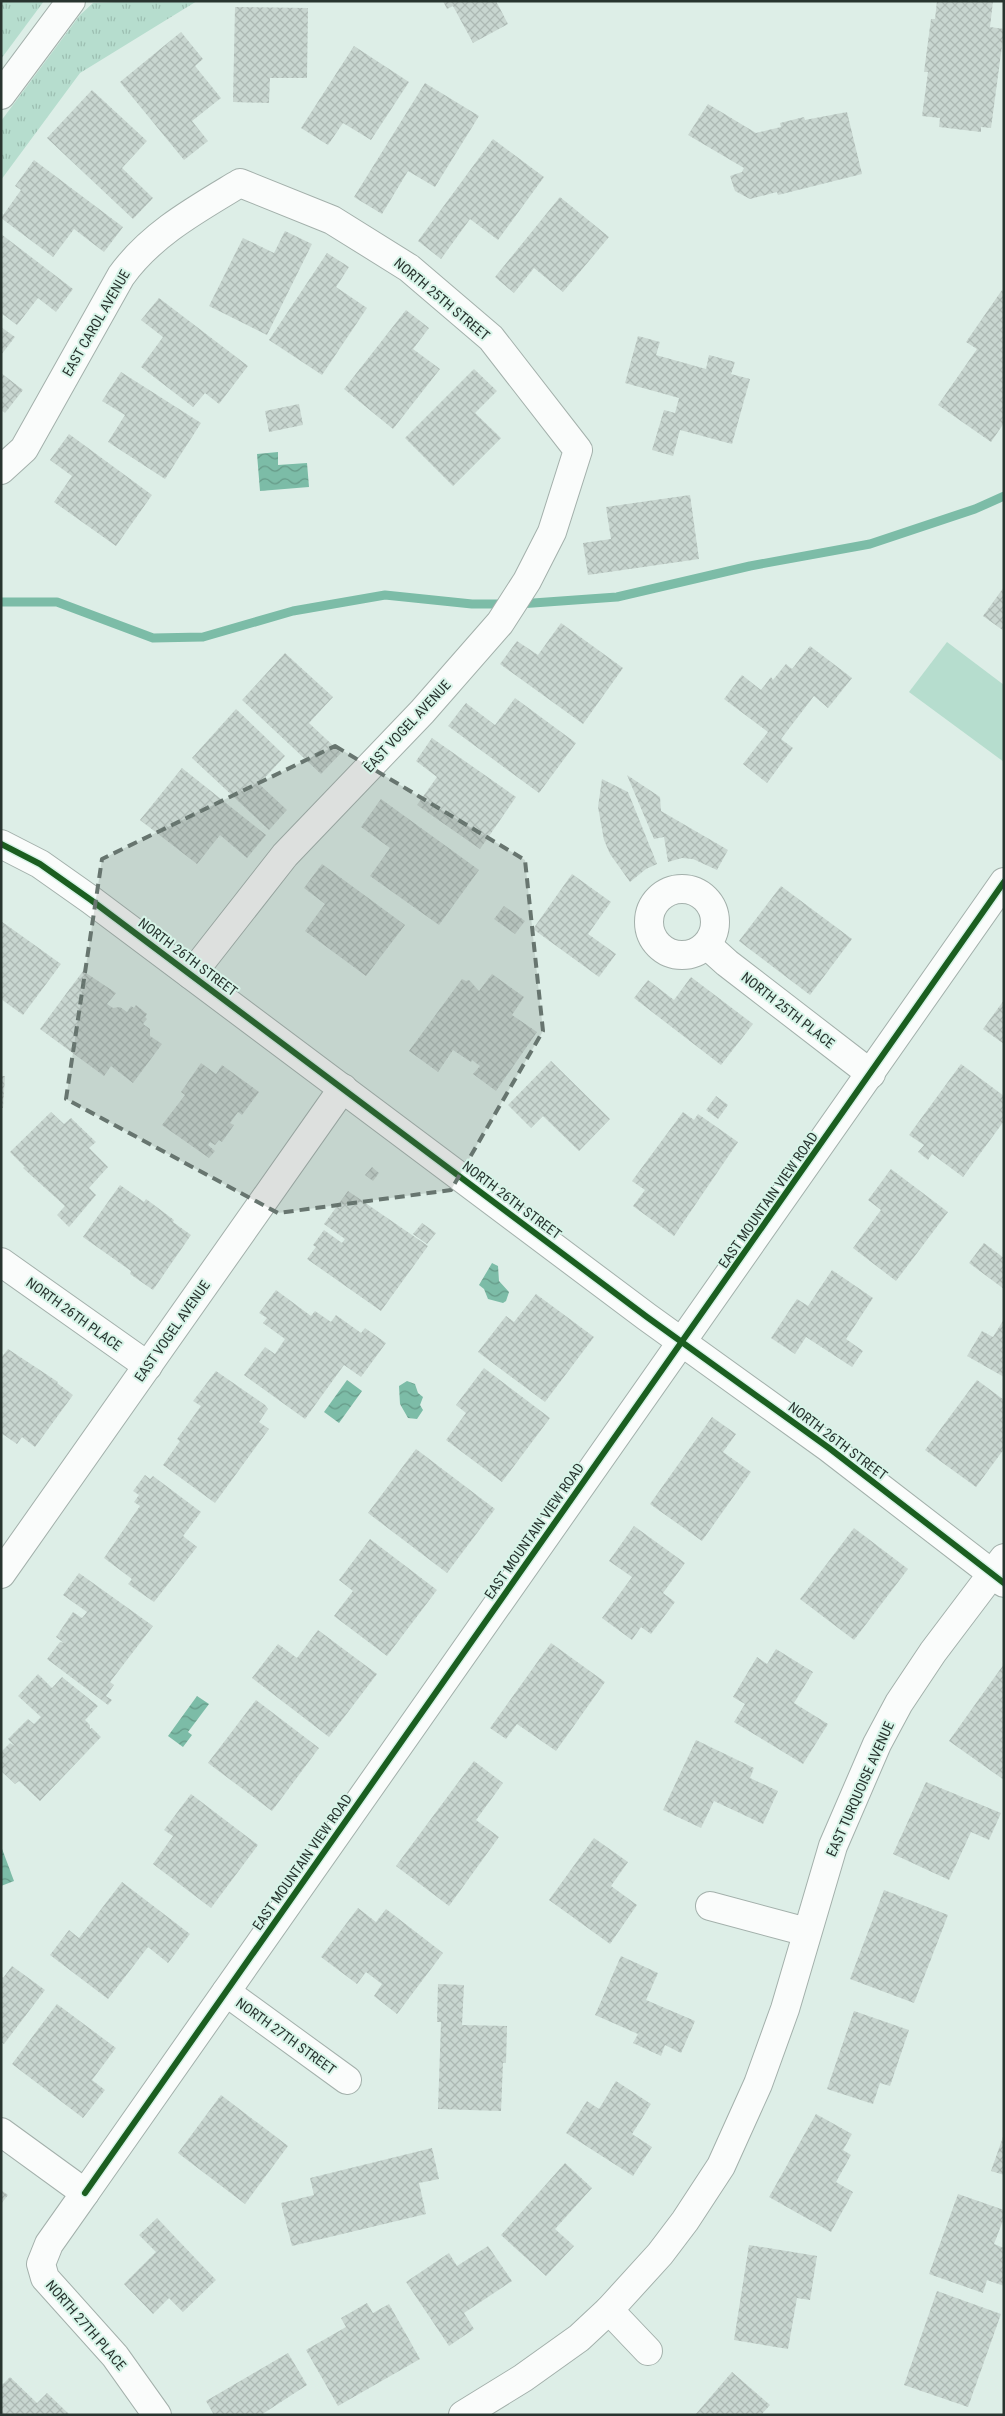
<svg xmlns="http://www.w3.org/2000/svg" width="1005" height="2416" font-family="'Roboto Condensed',sans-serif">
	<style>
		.grass { fill: url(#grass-tufts) }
		.pitch { fill: #b6ddce }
		.water { fill: url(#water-waves) }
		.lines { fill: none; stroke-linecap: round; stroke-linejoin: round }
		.stream { stroke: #7cbca7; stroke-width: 9 }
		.building { fill: url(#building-cross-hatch) }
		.minor-casing { stroke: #a3b0ab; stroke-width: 30 }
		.minor { stroke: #fafcfb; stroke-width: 28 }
		.cycleway-casing { stroke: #d7f4e8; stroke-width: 9 }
		.cycleway { stroke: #1b5e20; stroke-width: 6 }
		.marked { fill: #67756f; fill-opacity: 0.2; stroke: #67756f; stroke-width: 4; stroke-dasharray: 10 6; stroke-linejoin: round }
		.labels { text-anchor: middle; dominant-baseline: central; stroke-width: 4; stroke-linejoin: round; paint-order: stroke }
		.street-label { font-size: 14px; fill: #28342f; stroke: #d7f4e8 }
	</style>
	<defs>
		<pattern id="grass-tufts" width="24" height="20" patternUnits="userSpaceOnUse" patternTransform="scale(1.25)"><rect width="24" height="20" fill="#b6ddce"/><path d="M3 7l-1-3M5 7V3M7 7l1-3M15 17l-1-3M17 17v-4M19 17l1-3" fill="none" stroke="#9cbeb1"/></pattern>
		<pattern id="water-waves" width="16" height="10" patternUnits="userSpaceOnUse" patternTransform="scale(1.25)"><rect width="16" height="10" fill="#7cbca7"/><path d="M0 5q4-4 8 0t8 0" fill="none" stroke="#669a88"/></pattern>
		<pattern id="building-cross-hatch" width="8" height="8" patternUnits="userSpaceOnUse" patternTransform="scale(1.25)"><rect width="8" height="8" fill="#c8d6d0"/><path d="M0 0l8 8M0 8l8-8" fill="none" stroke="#acb8b3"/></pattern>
	</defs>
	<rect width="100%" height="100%" fill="#ddeee7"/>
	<g class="grass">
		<path d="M 1,1 L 44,1 L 1,59 Z"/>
		<path d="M 138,1 L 197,1 L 80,73 L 1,180 L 1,121 L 80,15 L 93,3 Z"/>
	</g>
	<path class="pitch" d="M 947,642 L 1004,685 L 1004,762 L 909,692 Z"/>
	<g class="water">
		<path d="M 278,452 L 278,465 L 307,463 L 309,487 L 260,491 L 257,454 Z"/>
		<path d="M 492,1263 L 498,1266 L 499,1281 L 509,1292 L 506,1301 L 503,1303 L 488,1299 L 484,1289 L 479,1285 Z"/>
		<path d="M 347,1380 L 362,1391 L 339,1423 L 324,1412 Z"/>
		<path d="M 407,1381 L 415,1384 L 418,1393 L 423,1397 L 420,1405 L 423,1410 L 417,1419 L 408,1418 L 400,1404 L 399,1386 Z"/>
		<path d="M 197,1696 L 209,1704 L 188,1732 L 192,1735 L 183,1747 L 168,1736 Z"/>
		<path d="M 1,1846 L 14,1881 L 1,1886 Z"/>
	</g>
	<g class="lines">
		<path class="stream" d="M 1,602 L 57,602 L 153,638 L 203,637 L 293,611 L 385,595 L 472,604 L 519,604 L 617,597 L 750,566 L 870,544 L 975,509 L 1004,496"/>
	</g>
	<g class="building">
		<path d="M 443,1 L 496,1 L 508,24 L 473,43 L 453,6 L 447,9 Z"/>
		<path d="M 937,1 L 993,1 L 990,27 L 1004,29 L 1004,31 L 991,128 L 981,127 L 981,132 L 939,127 L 940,118 L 922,116 L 928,72 L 924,72 L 931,19 L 935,19 Z"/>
		<path d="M 235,7 L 308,8 L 307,78 L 270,78 L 269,103 L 233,102 Z"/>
		<path d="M 181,32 L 203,59 L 195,66 L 221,98 L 192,121 L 208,141 L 184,160 L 120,82 Z"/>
		<path d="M 354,46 L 409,82 L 371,140 L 343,123 L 328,145 L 301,128 Z"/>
		<path d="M 425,83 L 479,116 L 435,187 L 408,171 L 382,214 L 354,197 Z"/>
		<path d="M 92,90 L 147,141 L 122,168 L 153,198 L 133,219 L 47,138 Z"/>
		<path d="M 708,104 L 756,133 L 781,127 L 780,123 L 804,117 L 805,120 L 847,112 L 862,174 L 778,195 L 777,192 L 750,199 L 735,191 L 730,176 L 742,172 L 744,168 L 688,135 Z"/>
		<path d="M 493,139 L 544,177 L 498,240 L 470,219 L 441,259 L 418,241 Z"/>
		<path d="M 34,160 L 123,227 L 104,252 L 74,229 L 53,257 L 1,218 L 21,190 L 15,186 Z"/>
		<path d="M 560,197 L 609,237 L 563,292 L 534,268 L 514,293 L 495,277 Z"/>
		<path d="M 285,231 L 312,244 L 267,335 L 209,306 L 243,238 L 274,253 Z"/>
		<path d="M 1,234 L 73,289 L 56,312 L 38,298 L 17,325 L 1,313 Z"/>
		<path d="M 327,253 L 349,267 L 336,287 L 367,308 L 322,375 L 269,340 Z"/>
		<path d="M 1002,290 L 1004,292 L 1004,423 L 991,442 L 938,405 L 977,349 L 966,342 Z"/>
		<path d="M 159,298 L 248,366 L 219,404 L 205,393 L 193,407 L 141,367 L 163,337 L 141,320 Z"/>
		<path d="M 406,310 L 429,328 L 413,349 L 440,369 L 393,429 L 344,389 Z"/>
		<path d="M 1,327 L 15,337 L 1,355 Z"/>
		<path d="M 638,336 L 660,342 L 656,355 L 706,369 L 709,355 L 735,362 L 731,374 L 750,379 L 732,444 L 680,430 L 673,456 L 652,450 L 664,410 L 675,413 L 679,398 L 625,383 Z"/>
		<path d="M 474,369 L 497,391 L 475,413 L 501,438 L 453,486 L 405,438 Z"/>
		<path d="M 121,372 L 201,423 L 165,479 L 108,442 L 125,415 L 102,401 Z"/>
		<path d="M 1,373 L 23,390 L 5,413 L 1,410 Z"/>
		<path d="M 299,404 L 303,425 L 269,432 L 265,411 Z"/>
		<path d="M 69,434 L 152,495 L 116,546 L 54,502 L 72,476 L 50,460 Z"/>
		<path d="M 690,495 L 699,559 L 588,575 L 583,543 L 611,539 L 606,507 Z"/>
		<path d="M 1004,587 L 1004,631 L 983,616 Z"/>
		<path d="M 561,623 L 623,668 L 583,724 L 500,664 L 517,641 L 538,655 Z"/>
		<path d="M 810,646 L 852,678 L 828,708 L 814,696 L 781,739 L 793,748 L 767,783 L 743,764 L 768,732 L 724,699 L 742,675 L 761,690 L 771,677 L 773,680 L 786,664 L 792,669 Z"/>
		<path d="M 285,653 L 333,697 L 309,723 L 341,753 L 321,774 L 242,700 Z"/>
		<path d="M 515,698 L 576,743 L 539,793 L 448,726 L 466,703 L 495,725 Z"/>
		<path d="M 236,709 L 285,756 L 259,784 L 287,810 L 269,830 L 192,758 Z"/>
		<path d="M 432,738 L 516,797 L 480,849 L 417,805 L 437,777 L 416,761 Z"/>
		<path d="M 182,768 L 266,835 L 247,858 L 220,835 L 197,864 L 140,820 Z"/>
		<path d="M 627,775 L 660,797 L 661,811 L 728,850 L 717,870 L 693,859 L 682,858 L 668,862 L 664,837 L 654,839 Z"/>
		<path d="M 602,779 L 628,792 L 657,864 L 646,869 L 630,882 L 610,854 L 604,840 L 598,807 Z"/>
		<path d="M 381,799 L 479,870 L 439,925 L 370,876 L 390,848 L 361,827 Z"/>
		<path d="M 322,864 L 405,925 L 366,976 L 305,931 L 325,904 L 304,888 Z"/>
		<path d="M 572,874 L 611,902 L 588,934 L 616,954 L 599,977 L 533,929 Z"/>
		<path d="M 781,886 L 852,939 L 810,995 L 739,941 Z"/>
		<path d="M 504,906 L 525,921 L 515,934 L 494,919 Z"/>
		<path d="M 1,921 L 61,964 L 23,1015 L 1,999 Z"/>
		<path d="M 83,971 L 116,993 L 107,1004 L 113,1008 L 120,1007 L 127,1012 L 131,1006 L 134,1008 L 136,1005 L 147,1014 L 145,1017 L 147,1019 L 143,1024 L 150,1029 L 150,1036 L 162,1044 L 133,1083 L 111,1066 L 104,1076 L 40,1029 Z"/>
		<path d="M 492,974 L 524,997 L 512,1015 L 537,1032 L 496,1091 L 473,1074 L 480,1066 L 472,1060 L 471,1062 L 453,1050 L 438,1072 L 409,1051 L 462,979 L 466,981 L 469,980 L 479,991 Z"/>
		<path d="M 691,977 L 753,1024 L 721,1065 L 634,998 L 648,980 L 674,1000 Z"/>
		<path d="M 1004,1000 L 1004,1044 L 983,1029 Z"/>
		<path d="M 551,1061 L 610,1119 L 579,1151 L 543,1116 L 531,1128 L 508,1105 Z"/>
		<path d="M 201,1063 L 216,1074 L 222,1065 L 259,1092 L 242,1115 L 238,1112 L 230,1123 L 234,1125 L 222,1142 L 219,1140 L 215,1145 L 210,1142 L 208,1145 L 215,1151 L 209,1158 L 162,1125 L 185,1095 L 181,1092 Z"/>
		<path d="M 961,1064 L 1004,1096 L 1004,1121 L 963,1177 L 932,1154 L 928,1160 L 918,1152 L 924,1145 L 909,1135 Z"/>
		<path d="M 1,1076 L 5,1076 L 3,1108 L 1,1108 Z"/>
		<path d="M 716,1096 L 728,1105 L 718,1119 L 706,1110 Z"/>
		<path d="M 51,1112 L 64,1124 L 71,1118 L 96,1142 L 89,1148 L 108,1167 L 89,1188 L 96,1195 L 69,1227 L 57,1215 L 65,1206 L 23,1168 L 25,1167 L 10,1152 Z"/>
		<path d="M 683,1112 L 694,1120 L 698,1114 L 738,1142 L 674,1236 L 633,1206 L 645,1190 L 632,1181 Z"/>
		<path d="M 372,1167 L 379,1173 L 373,1181 L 365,1175 Z"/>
		<path d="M 891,1169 L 948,1212 L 896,1281 L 853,1248 L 881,1210 L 868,1200 Z"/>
		<path d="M 120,1185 L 144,1202 L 146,1199 L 174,1220 L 173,1222 L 191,1235 L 153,1290 L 130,1274 L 131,1271 L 83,1237 Z"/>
		<path d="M 348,1191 L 428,1246 L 381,1311 L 307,1259 L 316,1247 L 313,1245 L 324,1230 L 342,1243 L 345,1239 L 324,1224 Z"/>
		<path d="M 422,1223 L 436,1233 L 427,1244 L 413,1234 Z"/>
		<path d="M 984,1243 L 1004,1258 L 1004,1289 L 969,1263 Z"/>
		<path d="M 832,1270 L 873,1298 L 846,1339 L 863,1351 L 852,1367 L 806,1337 L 795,1354 L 771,1338 L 797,1299 L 808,1306 Z"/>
		<path d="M 276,1290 L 311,1316 L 315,1311 L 331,1322 L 336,1315 L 361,1333 L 365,1328 L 386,1343 L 361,1377 L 344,1365 L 305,1419 L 244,1375 L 265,1347 L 275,1354 L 285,1339 L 263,1323 L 267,1318 L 259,1313 Z"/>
		<path d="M 536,1294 L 594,1337 L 545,1402 L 478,1352 L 506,1316 L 514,1322 Z"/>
		<path d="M 1004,1319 L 1004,1377 L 967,1356 L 982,1331 L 993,1337 Z"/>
		<path d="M 8,1349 L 58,1382 L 57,1383 L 73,1395 L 35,1447 L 22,1437 L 17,1444 L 1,1433 L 1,1358 Z"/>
		<path d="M 484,1368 L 550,1418 L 502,1482 L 446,1440 L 466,1413 L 456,1405 Z"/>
		<path d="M 216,1371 L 265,1405 L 268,1409 L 259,1422 L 269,1429 L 215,1503 L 163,1465 L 180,1441 L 177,1439 L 201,1406 L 193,1401 Z"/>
		<path d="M 977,1380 L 1004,1400 L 1004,1449 L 976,1487 L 925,1450 Z"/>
		<path d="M 712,1417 L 736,1434 L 723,1452 L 751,1472 L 702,1541 L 650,1504 Z"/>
		<path d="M 416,1449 L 495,1509 L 447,1573 L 368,1513 Z"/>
		<path d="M 145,1475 L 150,1479 L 153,1476 L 201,1512 L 183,1536 L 197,1547 L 154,1602 L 128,1584 L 132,1579 L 104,1558 L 140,1506 L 134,1502 L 139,1495 L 133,1491 Z"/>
		<path d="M 634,1526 L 685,1563 L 663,1593 L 675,1602 L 651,1634 L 641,1627 L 632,1640 L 602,1618 L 632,1577 L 609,1561 Z"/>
		<path d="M 854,1528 L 908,1569 L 854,1640 L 800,1599 Z"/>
		<path d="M 370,1539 L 437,1590 L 387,1656 L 334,1616 L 353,1591 L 339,1580 Z"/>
		<path d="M 79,1573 L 153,1626 L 110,1682 L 114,1685 L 106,1696 L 112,1700 L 108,1705 L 47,1659 L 60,1642 L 64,1643 L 56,1637 L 73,1612 L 82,1618 L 87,1612 L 63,1595 Z"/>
		<path d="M 318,1630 L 377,1674 L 329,1737 L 252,1678 L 278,1644 L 297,1658 Z"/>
		<path d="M 551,1643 L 605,1682 L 556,1751 L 517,1724 L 506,1739 L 490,1728 Z"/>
		<path d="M 776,1649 L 813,1672 L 794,1703 L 828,1724 L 803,1764 L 734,1722 L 745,1704 L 733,1697 L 757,1657 L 767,1664 Z"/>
		<path d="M 1004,1664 L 1004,1780 L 949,1741 Z"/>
		<path d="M 38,1674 L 52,1688 L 62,1677 L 98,1706 L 85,1720 L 90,1725 L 90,1729 L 92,1728 L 101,1737 L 40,1801 L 19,1781 L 15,1784 L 1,1771 L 1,1752 L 10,1743 L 15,1746 L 8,1739 L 28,1719 L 34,1724 L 41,1717 L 18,1696 Z"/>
		<path d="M 256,1700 L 319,1748 L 272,1811 L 208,1763 Z"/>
		<path d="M 696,1740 L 754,1768 L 750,1778 L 778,1791 L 763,1824 L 714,1801 L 701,1828 L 663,1810 Z"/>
		<path d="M 474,1761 L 503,1783 L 476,1820 L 499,1837 L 449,1906 L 396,1866 Z"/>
		<path d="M 926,1782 L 1001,1813 L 989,1840 L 971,1832 L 949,1880 L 893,1854 Z"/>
		<path d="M 191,1794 L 258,1845 L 211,1908 L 153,1864 L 173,1836 L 164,1830 Z"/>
		<path d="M 594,1838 L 628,1862 L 611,1886 L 637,1905 L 610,1944 L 549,1900 Z"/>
		<path d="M 122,1882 L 190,1934 L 168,1963 L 148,1947 L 108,1999 L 50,1955 L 69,1930 L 79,1938 Z"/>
		<path d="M 884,1890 L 948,1915 L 914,2003 L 850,1979 Z"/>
		<path d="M 358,1908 L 376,1922 L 386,1909 L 443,1953 L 397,2014 L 374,1996 L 382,1984 L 366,1972 L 357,1984 L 321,1957 Z"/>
		<path d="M 621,1956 L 658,1973 L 646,2000 L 695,2021 L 681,2053 L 665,2045 L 661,2056 L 633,2043 L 638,2034 L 595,2015 Z"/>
		<path d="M 12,1966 L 45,1990 L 4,2044 L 1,2042 L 1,1976 L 3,1978 Z"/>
		<path d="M 438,1984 L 464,1985 L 462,2025 L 507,2026 L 506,2063 L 503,2063 L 501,2111 L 438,2109 L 441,2022 L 437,2022 Z"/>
		<path d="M 57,2004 L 116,2048 L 92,2080 L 105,2090 L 83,2118 L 12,2064 Z"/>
		<path d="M 854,2011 L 909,2030 L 890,2086 L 880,2083 L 873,2104 L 827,2089 Z"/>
		<path d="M 616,2081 L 651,2104 L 632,2134 L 652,2147 L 633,2176 L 566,2133 L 587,2101 L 599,2109 Z"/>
		<path d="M 221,2095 L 288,2146 L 245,2204 L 178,2153 Z"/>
		<path d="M 816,2114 L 852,2134 L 843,2150 L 851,2155 L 836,2182 L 853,2192 L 831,2232 L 769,2197 Z"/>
		<path d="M 1004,2134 L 1004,2175 L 991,2171 Z"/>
		<path d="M 432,2148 L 439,2179 L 419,2183 L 426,2214 L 292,2246 L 281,2203 L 314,2195 L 310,2178 Z"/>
		<path d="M 565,2163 L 592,2188 L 555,2229 L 574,2246 L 546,2276 L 501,2235 Z"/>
		<path d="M 1,2190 L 8,2195 L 1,2204 Z"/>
		<path d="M 958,2194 L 1004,2210 L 1004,2218 L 994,2244 L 1004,2248 L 1004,2286 L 987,2280 L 983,2293 L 929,2274 Z"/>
		<path d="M 157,2218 L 216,2280 L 183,2312 L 169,2298 L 153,2314 L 124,2284 L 156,2252 L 139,2235 Z"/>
		<path d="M 749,2245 L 817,2256 L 810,2300 L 797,2298 L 788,2349 L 734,2340 Z"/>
		<path d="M 488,2246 L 512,2281 L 464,2313 L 474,2329 L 449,2346 L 406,2282 L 449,2253 L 457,2266 Z"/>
		<path d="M 937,2291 L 1001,2314 L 968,2407 L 904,2385 Z"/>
		<path d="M 367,2303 L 373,2313 L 389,2304 L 420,2359 L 338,2406 L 306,2350 L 346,2327 L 341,2318 Z"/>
		<path d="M 288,2353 L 307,2385 L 261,2415 L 214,2415 L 206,2401 Z"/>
		<path d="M 732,2372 L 770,2405 L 761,2415 L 695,2415 Z"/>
		<path d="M 10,2377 L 37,2403 L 47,2393 L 70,2415 L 1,2415 L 1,2386 Z"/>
	</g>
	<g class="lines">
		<g class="minor-casing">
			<g id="minor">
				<path d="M 1,95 L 71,1"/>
				<path d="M 1,470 L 24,449 L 121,276 C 151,234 197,209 240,183 L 332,220 L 409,268 L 491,338 L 578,450 L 552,532 L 527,581 L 500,623 L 422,712 L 285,855 L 191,975"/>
				<path d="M 1,844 L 40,864 L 91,900 L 647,1317 L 829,1448 L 1004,1583"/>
				<circle cx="682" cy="922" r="33"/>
				<path d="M 707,945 L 727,963 L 871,1074"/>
				<path d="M 1,1262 L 148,1366"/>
				<path d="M 1,1574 L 343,1088"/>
				<path d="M 710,1906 L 807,1932"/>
				<path d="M 226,1992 L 347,2080"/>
				<path d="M 1,2132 L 85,2193 L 49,2244 L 41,2264 L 45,2278 L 115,2356 L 157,2415"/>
				<path d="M 85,2193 L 1004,882"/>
				<path d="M 609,2310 L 648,2351"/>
				<path d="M 463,2415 L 523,2378 L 579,2338 L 609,2310 L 660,2254 L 685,2221 L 721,2166 L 758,2084 L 785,2009 L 833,1846 L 877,1744 L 899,1703 L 933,1652 L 1004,1558"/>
			</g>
		</g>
		<use href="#minor" class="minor"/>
		<g class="cycleway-casing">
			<g id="cycleway">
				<path d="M 1,844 L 40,864 L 91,900 L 647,1317 L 829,1448 L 1004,1583"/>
				<path d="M 85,2193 L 1004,882"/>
			</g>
		</g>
		<use href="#cycleway" class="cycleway"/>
	</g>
	<path class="marked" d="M 335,746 L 525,860 L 543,1031 L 451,1190 L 278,1213 L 66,1099 L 102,859 Z"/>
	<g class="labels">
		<g class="street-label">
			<text transform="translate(442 299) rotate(40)">NORTH 25TH STREET</text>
			<text transform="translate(96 323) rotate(-60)">EAST CAROL AVENUE</text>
			<text transform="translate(407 726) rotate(-47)">EAST VOGEL AVENUE</text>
			<text transform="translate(188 957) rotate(37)">NORTH 26TH STREET</text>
			<text transform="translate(788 1010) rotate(38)">NORTH 25TH PLACE</text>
			<text transform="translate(512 1200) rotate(37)">NORTH 26TH STREET</text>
			<text transform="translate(768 1200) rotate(-55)">EAST MOUNTAIN VIEW ROAD</text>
			<text transform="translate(74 1314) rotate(36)">NORTH 26TH PLACE</text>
			<text transform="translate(172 1331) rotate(-55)">EAST VOGEL AVENUE</text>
			<text transform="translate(838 1441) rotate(37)">NORTH 26TH STREET</text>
			<text transform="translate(534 1531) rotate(-55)">EAST MOUNTAIN VIEW ROAD</text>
			<text transform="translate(860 1789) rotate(-66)">EAST TURQUOISE AVENUE</text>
			<text transform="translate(302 1862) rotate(-55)">EAST MOUNTAIN VIEW ROAD</text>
			<text transform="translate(286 2036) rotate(36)">NORTH 27TH STREET</text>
			<text transform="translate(86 2325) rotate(49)">NORTH 27TH PLACE</text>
		</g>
	</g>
	<rect width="1005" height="2416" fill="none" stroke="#28342f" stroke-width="5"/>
</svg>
